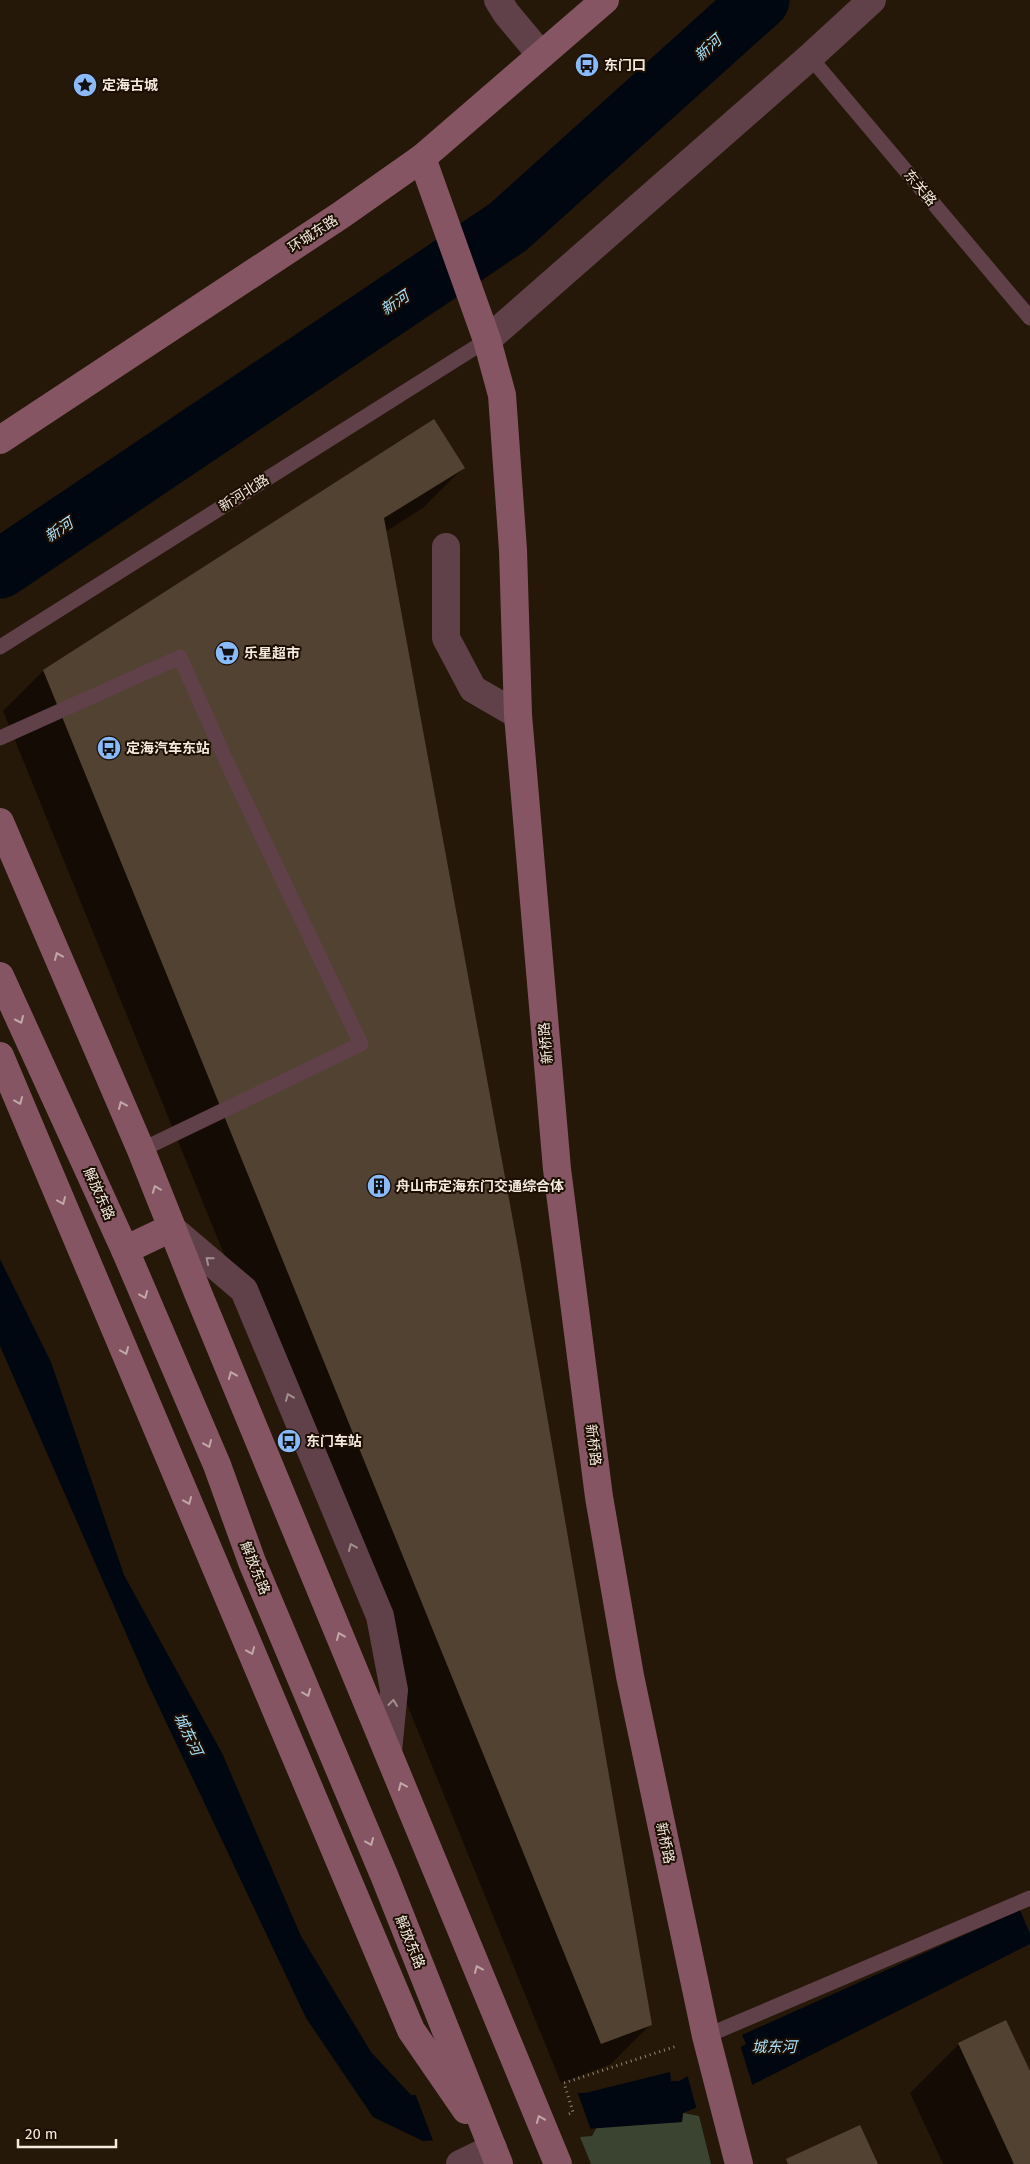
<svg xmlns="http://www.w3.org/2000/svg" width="1030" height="2164" font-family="'Fira Sans','Noto Sans SC',sans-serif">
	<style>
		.green { fill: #3b4430 }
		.water { fill: #000711 }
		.pier { fill: #261808 }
		.shadow { fill: #0007 }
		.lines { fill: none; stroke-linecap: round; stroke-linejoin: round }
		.river { stroke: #000711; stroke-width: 59 }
		.building { fill: #524232 }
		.path { stroke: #94887b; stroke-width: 3; stroke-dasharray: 1 4; stroke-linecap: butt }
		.lane { stroke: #60414a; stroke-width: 15 }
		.street { stroke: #60414a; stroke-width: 28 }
		.secondary { stroke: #865564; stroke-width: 28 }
		.oneway { stroke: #c2a7a8 }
		.oneway2 { stroke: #a38d8e }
		.labels { text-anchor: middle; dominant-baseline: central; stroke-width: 4; stroke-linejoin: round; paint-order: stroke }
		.poi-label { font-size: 14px; font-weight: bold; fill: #f4eae0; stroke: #1c0f02; text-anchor: start }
		.street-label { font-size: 14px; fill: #f4eae0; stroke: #1c0f02 }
		.water-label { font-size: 15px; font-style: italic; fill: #a7e0fc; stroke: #1c0f02 }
	</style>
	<rect width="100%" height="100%" fill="#261808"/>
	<path class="green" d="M 683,2113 L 699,2116 L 711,2164 L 591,2164 L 580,2137 L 592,2136 L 597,2127 L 682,2122 Z"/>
	<path class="water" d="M 0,1259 L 51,1362 L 124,1575 L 222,1753 L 301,1936 L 371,2052 L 411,2095 L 585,2093 L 670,2072 L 671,2081 L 679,2081 L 746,2044 L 742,2035 L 1020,1910 L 1030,1934 L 1030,1944 L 752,2085 L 683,2113 L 682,2122 L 423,2141 L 373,2117 L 306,2018 L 149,1686 L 0,1346 Z"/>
	<g class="pier">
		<path d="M 740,2045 L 753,2087 L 697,2110 L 687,2074 Z"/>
		<path d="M 577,2091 L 591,2130 L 434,2143 L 415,2093 Z"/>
	</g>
	<g class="shadow">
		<path d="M 433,420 L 463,468 L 423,508 L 385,532 L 651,2024 L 611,2064 L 561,2083 L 3,711 L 43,671 Z"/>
		<path d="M 959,2044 L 1030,2074 L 1030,2164 L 943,2164 L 910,2093 Z"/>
	</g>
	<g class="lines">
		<path class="river" d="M 0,569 L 508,227 L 760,0"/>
	</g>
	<g class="building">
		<path d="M 434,419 L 465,468 L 384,518 L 520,1259 L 652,2025 L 601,2044 L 43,670 Z"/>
		<path d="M 1006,2020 L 1030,2071 L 1030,2164 L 1014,2164 L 958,2043 Z"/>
		<path d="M 860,2125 L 878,2164 L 788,2164 L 786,2159 Z"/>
	</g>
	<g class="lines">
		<path class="path" d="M 569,2114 L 573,2112 L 564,2083 L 677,2046"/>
		<g class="lane">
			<path d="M 810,57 L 1030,318"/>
			<path d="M 0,647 L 487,340"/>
			<path d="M 0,738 L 180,657 L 229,767 L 361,1044 L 141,1150"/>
			<path d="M 706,2036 L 1030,1898"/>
		</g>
		<g class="street">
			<path d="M 498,0 L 506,13 L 541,55"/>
			<path d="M 487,340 L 810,57 L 872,0"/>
			<path d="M 446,547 L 446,638 L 473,689 L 518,715"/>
			<path d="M 171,1228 L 244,1290 L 380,1616 L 394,1690 L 388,1751"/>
			<path d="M 460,2164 L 493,2148"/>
		</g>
		<g class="secondary">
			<path d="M 422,158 L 487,340 L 502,395 L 513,550 L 518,715 L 557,1169 L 599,1497 L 630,1676 L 706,2036 L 739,2164"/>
			<path d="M 0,440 L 341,215 L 422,158 L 605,0"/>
			<path d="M 0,822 L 141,1150 L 198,1293 L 558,2164"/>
			<path d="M 0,976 L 125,1250 L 217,1465 L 252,1562 L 384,1875 L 499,2164"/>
			<path d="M 0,1056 L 411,2030 L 466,2110"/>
			<path d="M 125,1250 L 171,1228"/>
		</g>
	</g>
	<defs><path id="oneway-chevron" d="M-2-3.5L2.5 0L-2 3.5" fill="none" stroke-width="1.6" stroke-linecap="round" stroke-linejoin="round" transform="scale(1.25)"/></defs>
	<g class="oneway">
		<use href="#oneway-chevron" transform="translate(58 956) rotate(-113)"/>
		<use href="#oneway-chevron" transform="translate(20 1020) rotate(66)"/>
		<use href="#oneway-chevron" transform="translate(19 1101) rotate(67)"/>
		<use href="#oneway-chevron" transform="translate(122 1105) rotate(-113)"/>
		<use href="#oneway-chevron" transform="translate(156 1189) rotate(-111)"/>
		<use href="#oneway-chevron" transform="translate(62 1201) rotate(67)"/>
		<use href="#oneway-chevron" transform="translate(144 1295) rotate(67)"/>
		<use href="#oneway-chevron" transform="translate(125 1351) rotate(67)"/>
		<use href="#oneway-chevron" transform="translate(232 1375) rotate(-112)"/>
		<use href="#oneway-chevron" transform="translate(208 1444) rotate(67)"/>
		<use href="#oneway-chevron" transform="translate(188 1501) rotate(67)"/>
		<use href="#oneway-chevron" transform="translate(340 1636) rotate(-113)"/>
		<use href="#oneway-chevron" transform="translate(251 1651) rotate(67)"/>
		<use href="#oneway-chevron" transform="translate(307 1693) rotate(67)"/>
		<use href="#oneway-chevron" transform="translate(402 1786) rotate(-113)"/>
		<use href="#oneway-chevron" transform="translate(370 1842) rotate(67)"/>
		<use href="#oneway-chevron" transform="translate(478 1969) rotate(-113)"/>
		<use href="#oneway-chevron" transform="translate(540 2119) rotate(-112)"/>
	</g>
	<g class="oneway2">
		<use href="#oneway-chevron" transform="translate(209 1260) rotate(-140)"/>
		<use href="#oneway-chevron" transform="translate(289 1397) rotate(-113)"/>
		<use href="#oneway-chevron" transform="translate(352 1547) rotate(-113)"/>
		<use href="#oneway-chevron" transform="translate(393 1703) rotate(-84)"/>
	</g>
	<defs>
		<g id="bus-disc" transform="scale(1.25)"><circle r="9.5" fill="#89bafc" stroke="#1c0f02"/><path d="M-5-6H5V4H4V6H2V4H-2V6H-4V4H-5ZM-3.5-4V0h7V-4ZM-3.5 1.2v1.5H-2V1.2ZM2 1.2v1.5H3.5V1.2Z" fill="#111"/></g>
		<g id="sight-disc" transform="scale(1.25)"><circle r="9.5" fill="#89bafc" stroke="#1c0f02"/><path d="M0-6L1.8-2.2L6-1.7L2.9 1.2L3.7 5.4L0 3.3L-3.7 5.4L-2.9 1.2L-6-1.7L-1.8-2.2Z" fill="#111"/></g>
		<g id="supermarket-disc" transform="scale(1.25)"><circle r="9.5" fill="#89bafc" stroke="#1c0f02"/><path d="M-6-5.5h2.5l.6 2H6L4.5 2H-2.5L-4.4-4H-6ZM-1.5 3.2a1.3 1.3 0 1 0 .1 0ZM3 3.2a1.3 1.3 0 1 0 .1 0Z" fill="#111"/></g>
		<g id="building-disc" transform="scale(1.25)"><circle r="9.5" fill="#89bafc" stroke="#1c0f02"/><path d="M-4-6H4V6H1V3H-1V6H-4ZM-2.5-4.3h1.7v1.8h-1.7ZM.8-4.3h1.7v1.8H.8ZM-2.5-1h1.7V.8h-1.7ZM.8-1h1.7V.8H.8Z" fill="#111"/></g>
	</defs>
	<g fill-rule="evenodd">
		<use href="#bus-disc" x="587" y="65"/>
		<use href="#sight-disc" x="85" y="85"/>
		<use href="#supermarket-disc" x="227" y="653"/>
		<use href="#bus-disc" x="109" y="748"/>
		<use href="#building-disc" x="379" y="1186"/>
		<use href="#bus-disc" x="289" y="1441"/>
	</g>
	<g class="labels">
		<g class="poi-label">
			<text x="604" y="65">东门口</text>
			<text x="102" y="85">定海古城</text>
			<text x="244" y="653">乐星超市</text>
			<text x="126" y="748">定海汽车东站</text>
			<text x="396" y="1186">舟山市定海东门交通综合体</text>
			<text x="306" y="1441">东门车站</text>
		</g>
		<g class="street-label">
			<text transform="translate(920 188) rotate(50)">东关路</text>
			<text transform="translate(313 234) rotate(-33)">环城东路</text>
			<text transform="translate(244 493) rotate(-32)">新河北路</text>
			<text transform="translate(546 1043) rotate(-95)">新桥路</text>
			<text transform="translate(99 1194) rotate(66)">解放东路</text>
			<text transform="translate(593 1445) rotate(83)">新桥路</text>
			<text transform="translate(255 1568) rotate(68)">解放东路</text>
			<text transform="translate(665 1843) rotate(78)">新桥路</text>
			<text transform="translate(410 1942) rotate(68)">解放东路</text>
		</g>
		<g class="water-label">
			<text transform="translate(708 48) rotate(-42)">新河</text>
			<text transform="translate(395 303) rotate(-34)">新河</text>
			<text transform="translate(59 530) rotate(-34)">新河</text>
			<text transform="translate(188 1734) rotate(64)">城东河</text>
			<text x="774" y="2047">城东河</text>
		</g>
	</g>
	<path d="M18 2139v8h98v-8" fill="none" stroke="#f4eae0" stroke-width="2.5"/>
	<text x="25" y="2139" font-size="15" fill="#f4eae0" stroke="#1c0f02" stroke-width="4" paint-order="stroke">20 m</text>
</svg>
